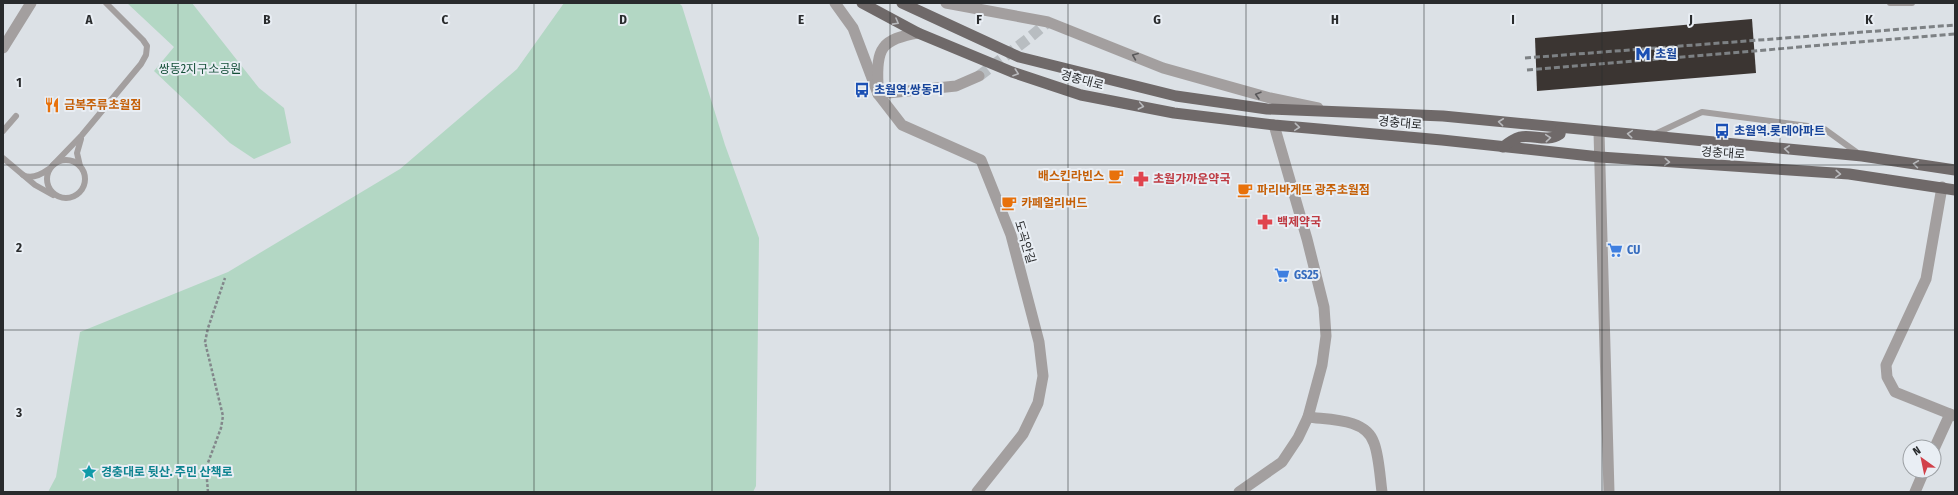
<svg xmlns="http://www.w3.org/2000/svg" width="1958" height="495" font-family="'Fira Sans Condensed','Noto Sans KR',sans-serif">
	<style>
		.green { fill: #b3d7c4 }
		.building { fill: #3b3532 }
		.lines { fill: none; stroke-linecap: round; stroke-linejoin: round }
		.minor-tunnel { stroke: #b8bdc1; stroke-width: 11; stroke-dasharray: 11 5.5; stroke-linecap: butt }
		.path { stroke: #83878b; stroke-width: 2.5; stroke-dasharray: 3 2; stroke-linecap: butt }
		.service { stroke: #a39f9f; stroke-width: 6 }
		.minor { stroke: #a39f9f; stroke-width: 11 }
		.primary { stroke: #6f6969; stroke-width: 11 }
		.rail { stroke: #7d8184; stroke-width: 3; stroke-dasharray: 6 3; stroke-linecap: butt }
		.oneway { stroke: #b8b9bc }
		.oneway2 { stroke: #5a595b }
		.grid { fill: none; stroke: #292b2d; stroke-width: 1; stroke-opacity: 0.55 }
		.labels { text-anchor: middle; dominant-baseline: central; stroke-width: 4; stroke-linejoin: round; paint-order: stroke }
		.transit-label { font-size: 12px; font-weight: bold; fill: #164399; stroke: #e9eef4; text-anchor: start }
		.park-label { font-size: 12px; fill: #144f38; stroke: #e9eef4 }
		.street-label { font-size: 12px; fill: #292b2d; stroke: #e9eef4 }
		.food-label { font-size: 12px; font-weight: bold; fill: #c56008; stroke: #e9eef4; text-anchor: start }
		.health-label { font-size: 12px; font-weight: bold; fill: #be3a42; stroke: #e9eef4; text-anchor: start }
		.shop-label { font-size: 12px; font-weight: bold; fill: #366cbe; stroke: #e9eef4; text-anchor: start }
		.culture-label { font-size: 12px; font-weight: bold; fill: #0d838f; stroke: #e9eef4; text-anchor: start }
		.grid-label { font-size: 13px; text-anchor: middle; font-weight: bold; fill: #292b2d; stroke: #e9eef4; stroke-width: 4; stroke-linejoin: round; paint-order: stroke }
	</style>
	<rect width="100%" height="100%" fill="#dce1e6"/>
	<g class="green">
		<path d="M 127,3 L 192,3 L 259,88 L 284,108 L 291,143 L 254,159 L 230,143 L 154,71 L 174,47 Z"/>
		<path d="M 564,3 L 679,3 L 682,6 L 725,145 L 759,238 L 756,486 L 753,492 L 48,492 L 56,477 L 80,332 L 228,272 L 400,169 L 517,69 Z"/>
	</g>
	<path class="building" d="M 1752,19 L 1756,73 L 1537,91 L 1535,38 Z"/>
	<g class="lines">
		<path class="minor-tunnel" d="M 979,76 L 1029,38 L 1048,22"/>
		<path class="path" d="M 208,492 L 206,468 L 221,428 L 223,416 L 205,342 L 208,328 L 225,278"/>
		<g class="service">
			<path d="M 1890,3 L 1912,3"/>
			<path d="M 3,131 L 16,116"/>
			<path d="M 1653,135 L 1702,112 L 1823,128 L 1859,154"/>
			<path d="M 3,158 L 35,185 L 53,195"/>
			<circle cx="66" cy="179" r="19"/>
			<path d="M 53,165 L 82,135 L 141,64 L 146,55 L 147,46 L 143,40 L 106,3"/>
			<path d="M 80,166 L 77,153 L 81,139"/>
			<path d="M 23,175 C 32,180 42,174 49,169"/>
		</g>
		<g class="minor">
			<path d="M 835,3 L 853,28 L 878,94 L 902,125 L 981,160 L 1011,235 L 1039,342 L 1043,376 L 1038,403 L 1023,434 L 977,492"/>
			<path d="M 946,3 L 1048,22 L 1163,68 L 1270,98 L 1318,108"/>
			<path d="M 3,48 L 31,3"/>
			<path d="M 878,84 C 876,48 882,39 918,33"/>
			<path d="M 878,94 L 956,86 L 979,76"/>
			<path d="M 1599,132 L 1609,492"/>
			<path d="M 1942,187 L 1926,279 L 1886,365 L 1887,377 L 1895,392 L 1955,416"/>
			<path d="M 1308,417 C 1329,420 1366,418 1374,443 C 1379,456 1380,477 1382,492"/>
			<path d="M 1934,449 L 1950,414"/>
			<path d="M 1239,492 L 1282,462 L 1298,438 L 1308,417 L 1322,365 L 1326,336 L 1324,307 L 1307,239 L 1274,125"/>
			<path d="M 1915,492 L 1924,471"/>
		</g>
		<g class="primary">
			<path d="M 862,3 L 918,33 L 1012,72 L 1081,95 L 1174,113 L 1274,125 L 1442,140 L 1600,157 L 1849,174 L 1955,190"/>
			<path d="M 902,3 L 1019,57 L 1176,96 L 1267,109 L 1443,116 L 1862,156 L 1955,170"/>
			<path d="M 1503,147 C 1508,143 1513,139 1520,137 C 1533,134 1547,143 1560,134 L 1561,128"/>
		</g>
		<g class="rail">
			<path d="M 1525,58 L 1955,25"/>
			<path d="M 1527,70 L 1955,34"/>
		</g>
	</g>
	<defs><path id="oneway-chevron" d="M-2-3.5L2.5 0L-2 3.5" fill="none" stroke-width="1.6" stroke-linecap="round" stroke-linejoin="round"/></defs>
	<g class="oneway">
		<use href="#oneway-chevron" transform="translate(896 22) rotate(29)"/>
		<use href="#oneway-chevron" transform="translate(1016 73) rotate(19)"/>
		<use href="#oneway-chevron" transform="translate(1141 106) rotate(11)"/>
		<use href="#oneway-chevron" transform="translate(1501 122) rotate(-174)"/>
		<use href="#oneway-chevron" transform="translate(1297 127) rotate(5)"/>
		<use href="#oneway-chevron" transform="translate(1630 134) rotate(-175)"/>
		<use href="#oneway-chevron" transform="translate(1548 138) rotate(-5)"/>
		<use href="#oneway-chevron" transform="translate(1787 149) rotate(-174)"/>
		<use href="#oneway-chevron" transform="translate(1667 162) rotate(4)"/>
		<use href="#oneway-chevron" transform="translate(1916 164) rotate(-172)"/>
		<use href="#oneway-chevron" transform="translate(1838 174) rotate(4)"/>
	</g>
	<g class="oneway2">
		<use href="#oneway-chevron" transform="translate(1135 56) rotate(-158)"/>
		<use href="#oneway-chevron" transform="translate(1258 95) rotate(-164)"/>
	</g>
	<path class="grid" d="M 178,3 L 178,492M 356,3 L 356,492M 534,3 L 534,492M 712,3 L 712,492M 890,3 L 890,492M 1068,3 L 1068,492M 1246,3 L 1246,492M 1424,3 L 1424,492M 1602,3 L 1602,492M 1780,3 L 1780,492M 3,165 L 1955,165M 3,330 L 1955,330"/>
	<defs>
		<g id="metro-bare" transform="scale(1.2)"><path d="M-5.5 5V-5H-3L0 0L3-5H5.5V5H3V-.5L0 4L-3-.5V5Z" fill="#1a4fb4" stroke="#e9eef4" stroke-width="2.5" paint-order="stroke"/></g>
		<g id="bus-bare" transform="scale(1.2)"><path d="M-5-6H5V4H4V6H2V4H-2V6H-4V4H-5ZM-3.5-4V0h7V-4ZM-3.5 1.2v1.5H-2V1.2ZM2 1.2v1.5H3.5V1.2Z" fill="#1a4fb4" stroke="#e9eef4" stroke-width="2.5" paint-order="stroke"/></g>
		<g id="restaurant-bare" transform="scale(1.2)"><path d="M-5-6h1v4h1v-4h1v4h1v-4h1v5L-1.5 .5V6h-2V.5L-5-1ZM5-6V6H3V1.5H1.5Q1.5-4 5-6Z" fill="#e8710a" stroke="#e9eef4" stroke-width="2.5" paint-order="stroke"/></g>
		<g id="cafe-bare" transform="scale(1.2)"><path d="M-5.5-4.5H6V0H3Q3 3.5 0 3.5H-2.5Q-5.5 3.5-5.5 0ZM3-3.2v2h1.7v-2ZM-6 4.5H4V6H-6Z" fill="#e8710a" stroke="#e9eef4" stroke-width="2.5" paint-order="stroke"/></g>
		<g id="pharmacy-bare" transform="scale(1.2)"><path d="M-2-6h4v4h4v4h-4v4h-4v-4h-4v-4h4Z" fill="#e0444e" stroke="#e9eef4" stroke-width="2.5" paint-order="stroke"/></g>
		<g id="supermarket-bare" transform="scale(1.2)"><path d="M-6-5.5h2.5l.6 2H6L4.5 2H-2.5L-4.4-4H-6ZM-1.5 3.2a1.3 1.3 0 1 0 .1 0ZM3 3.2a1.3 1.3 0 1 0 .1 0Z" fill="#3f7fe0" stroke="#e9eef4" stroke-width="2.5" paint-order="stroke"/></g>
		<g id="sight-bare" transform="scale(1.2)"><path d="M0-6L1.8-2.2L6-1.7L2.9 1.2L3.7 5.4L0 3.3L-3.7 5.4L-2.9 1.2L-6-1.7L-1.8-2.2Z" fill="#0f9aa8" stroke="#e9eef4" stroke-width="2.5" paint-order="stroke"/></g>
	</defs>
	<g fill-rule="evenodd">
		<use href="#metro-bare" x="1643" y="54"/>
		<use href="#bus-bare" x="862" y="90"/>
		<use href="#restaurant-bare" x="52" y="105"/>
		<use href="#bus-bare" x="1722" y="131"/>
		<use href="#cafe-bare" x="1116" y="176"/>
		<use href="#pharmacy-bare" x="1141" y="179"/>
		<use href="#cafe-bare" x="1245" y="190"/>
		<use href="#cafe-bare" x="1009" y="203"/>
		<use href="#pharmacy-bare" x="1265" y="222"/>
		<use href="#supermarket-bare" x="1615" y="250"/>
		<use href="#supermarket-bare" x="1282" y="275"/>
		<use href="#sight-bare" x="89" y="472"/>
	</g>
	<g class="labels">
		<g class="transit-label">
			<text x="1655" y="54">초월</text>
			<text x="874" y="90">초월역.쌍동리</text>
			<text x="1734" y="131">초월역.롯데아파트</text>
		</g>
		<g class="park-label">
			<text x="200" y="69">쌍동2지구소공원</text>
		</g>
		<g class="street-label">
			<text transform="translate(1082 80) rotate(15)">경충대로</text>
			<text transform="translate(1400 123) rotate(5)">경충대로</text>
			<text transform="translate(1723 153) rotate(4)">경충대로</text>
			<text transform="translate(1025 242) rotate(73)">도곡안길</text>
		</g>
		<g class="food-label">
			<text x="64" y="105">금복주류초월점</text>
			<text x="1104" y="176" text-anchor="end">배스킨라빈스</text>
			<text x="1257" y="190">파리바게뜨 광주초월점</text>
			<text x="1021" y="203">카페얼리버드</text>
		</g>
		<g class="health-label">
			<text x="1153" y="179">초월가까운약국</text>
			<text x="1277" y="222">백제약국</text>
		</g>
		<g class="shop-label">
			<text x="1627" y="250">CU</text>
			<text x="1294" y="275">GS25</text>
		</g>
		<g class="culture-label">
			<text x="101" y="472">경충대로 뒷산. 주민 산책로</text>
		</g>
	</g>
	<g class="grid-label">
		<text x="89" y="24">A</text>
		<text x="267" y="24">B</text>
		<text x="445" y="24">C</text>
		<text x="623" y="24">D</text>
		<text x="801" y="24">E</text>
		<text x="979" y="24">F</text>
		<text x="1157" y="24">G</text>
		<text x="1335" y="24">H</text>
		<text x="1513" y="24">I</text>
		<text x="1691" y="24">J</text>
		<text x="1869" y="24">K</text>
		<text x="19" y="87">1</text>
		<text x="19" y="252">2</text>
		<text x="19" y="417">3</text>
	</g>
	<rect width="1958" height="495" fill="none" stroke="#292b2d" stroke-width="8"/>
	<g transform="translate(1922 459) rotate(327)"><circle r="19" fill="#e9eef4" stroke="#9ca0a4"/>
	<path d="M0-3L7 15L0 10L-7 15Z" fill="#d1414a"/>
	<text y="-6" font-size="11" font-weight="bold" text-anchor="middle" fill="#292b2d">N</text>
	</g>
</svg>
